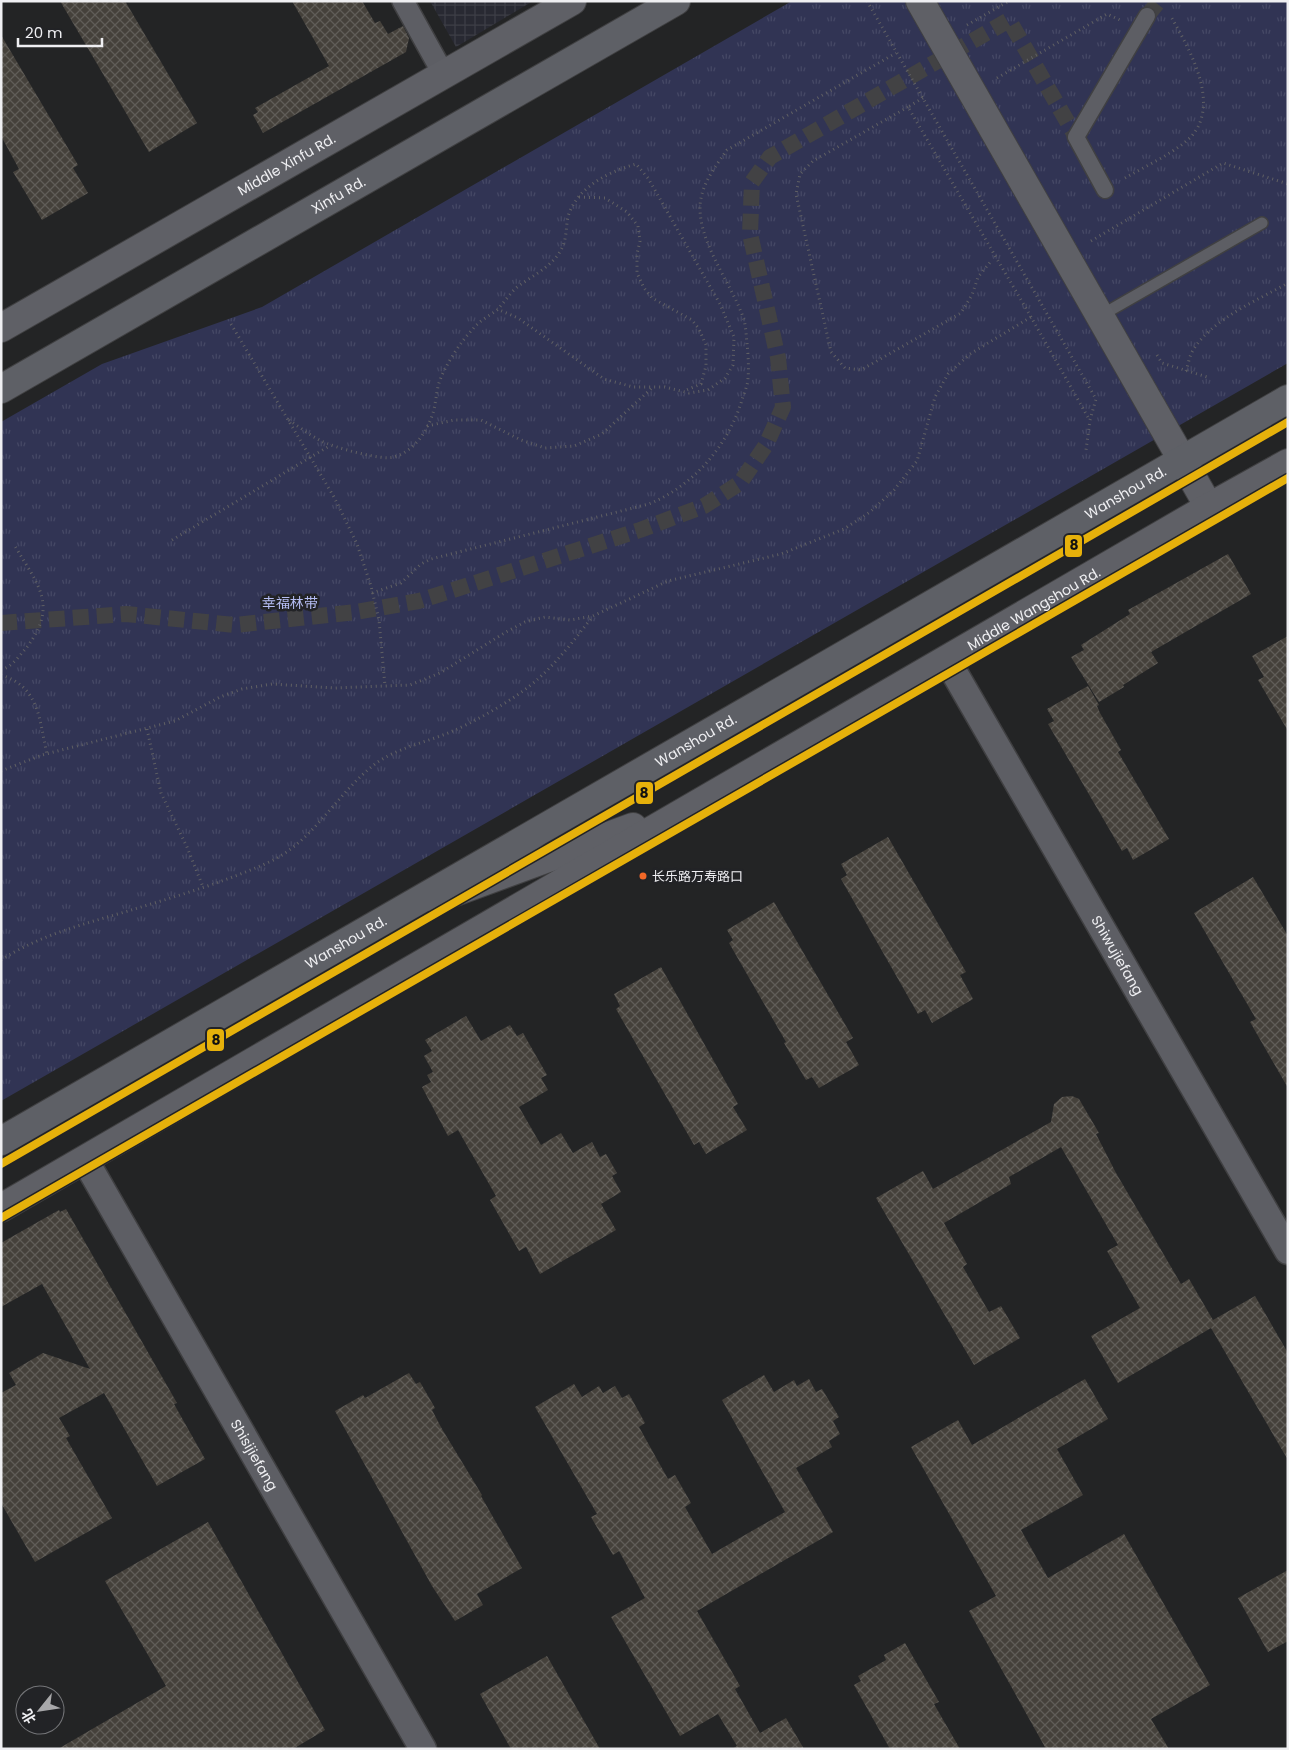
<svg xmlns="http://www.w3.org/2000/svg" width="1289" height="1750" font-family="Poppins,'Noto Sans SC',sans-serif">
	<style>
		.industrial { fill: url(#industrial-grid) }
		.park { fill: url(#park-tufts) }
		.building { fill: url(#building-cross-hatch) }
		.lines { fill: none; stroke-linecap: round; stroke-linejoin: round }
		.pedestrian-tunnel { stroke: #424244; stroke-width: 16; stroke-dasharray: 16 8; stroke-linecap: butt }
		.service-casing { stroke: #404042; stroke-width: 14 }
		.pedestrian-casing { stroke: #404042; stroke-width: 19 }
		.minor-casing { stroke: #404042; stroke-width: 24 }
		.tertiary-casing { stroke: #404042; stroke-width: 29 }
		.secondary-casing { stroke: #404042; stroke-width: 30 }
		.primary-casing { stroke: #404042; stroke-width: 30 }
		.path { stroke: #606064; stroke-width: 3; stroke-dasharray: 1 4; stroke-linecap: butt }
		.service { stroke: #5d5e64; stroke-width: 11 }
		.pedestrian { stroke: #5d5e64; stroke-width: 16 }
		.minor { stroke: #5d5e64; stroke-width: 21 }
		.tertiary { stroke: #5d5e64; stroke-width: 26 }
		.secondary { stroke: #5f6066; stroke-width: 28 }
		.primary { stroke: #5e6066; stroke-width: 28 }
		.metro-1-casing { stroke: #222326; stroke-width: 11 }
		.metro-1 { stroke: #e6b10b; stroke-width: 8 }
		.bus-dot { fill: #f36827; stroke: #222326; stroke-width: 2 }
		.labels { text-anchor: middle; dominant-baseline: central; stroke-width: 5; stroke-linejoin: round; paint-order: stroke }
		.bus-label { font-size: 13px; fill: #efeff2; stroke: #222326; text-anchor: start }
		.street-label { font-size: 14px; fill: #efeff2; stroke: #222326 }
		.park-label { font-size: 14px; fill: #b5bdf3; stroke: #222326 }
		.line-badge { stroke: #222326; stroke-width: 2 }
		.pale-badge-label { font-size: 14px; text-anchor: middle; font-weight: bold; fill: #111 }
	</style>
	<defs>
		<pattern id="industrial-grid" width="8" height="8" patternUnits="userSpaceOnUse" patternTransform="scale(1.25)"><rect width="8" height="8" fill="#282932"/><path d="M0 4h8M4 0v8" fill="none" stroke="#3d3e46"/></pattern>
		<pattern id="park-tufts" width="24" height="20" patternUnits="userSpaceOnUse" patternTransform="scale(1.25)"><rect width="24" height="20" fill="#313454"/><path d="M3 7l-1-3M5 7V3M7 7l1-3M15 17l-1-3M17 17v-4M19 17l1-3" fill="none" stroke="#454865"/></pattern>
		<pattern id="building-cross-hatch" width="8" height="8" patternUnits="userSpaceOnUse" patternTransform="scale(1.25)"><rect width="8" height="8" fill="#45413b"/><path d="M0 0l8 8M0 8l8-8" fill="none" stroke="#605d58"/></pattern>
	</defs>
	<rect width="100%" height="100%" fill="#232425"/>
	<path class="industrial" d="M 430,1 L 533,1 L 456,47 Z"/>
	<path class="park" d="M 792,1 L 1288,1 L 1288,363 L 1,1101 L 1,422 L 102,364 L 262,307 Z"/>
	<g class="building">
		<path d="M 60,1 L 125,1 L 197,123 L 149,152 Z"/>
		<path d="M 292,1 L 362,1 L 375,23 L 380,21 L 388,34 L 403,26 L 409,38 L 406,52 L 263,133 L 253,115 L 258,112 L 255,108 L 329,66 Z"/>
		<path d="M 1,35 L 78,165 L 73,168 L 88,193 L 42,220 L 13,172 L 19,169 L 1,136 Z"/>
		<path d="M 1228,554 L 1251,594 L 1151,652 L 1158,663 L 1123,685 L 1124,687 L 1099,702 L 1071,657 L 1084,650 L 1081,645 L 1130,614 L 1128,610 Z"/>
		<path d="M 1288,636 L 1288,731 L 1258,680 L 1264,677 L 1252,656 Z"/>
		<path d="M 1088,686 L 1099,705 L 1097,706 L 1100,713 L 1121,750 L 1118,752 L 1169,839 L 1133,860 L 1127,848 L 1122,851 L 1048,724 L 1054,721 L 1047,709 Z"/>
		<path d="M 888,837 L 966,972 L 960,975 L 973,999 L 932,1023 L 925,1010 L 918,1014 L 841,879 L 847,875 L 841,864 Z"/>
		<path d="M 1253,877 L 1288,936 L 1288,1088 L 1250,1022 L 1256,1019 L 1194,913 Z"/>
		<path d="M 774,902 L 853,1038 L 846,1042 L 859,1065 L 819,1088 L 812,1077 L 806,1080 L 784,1043 L 786,1042 L 729,943 L 733,940 L 727,930 Z"/>
		<path d="M 661,967 L 738,1104 L 733,1107 L 747,1130 L 706,1154 L 699,1142 L 694,1145 L 616,1009 L 620,1006 L 614,994 Z"/>
		<path d="M 466,1016 L 481,1041 L 510,1025 L 517,1036 L 523,1033 L 547,1075 L 541,1078 L 548,1090 L 519,1107 L 541,1145 L 561,1133 L 573,1153 L 592,1142 L 600,1157 L 606,1154 L 617,1173 L 612,1176 L 621,1192 L 601,1204 L 616,1230 L 540,1274 L 526,1247 L 519,1251 L 490,1200 L 496,1196 L 458,1130 L 448,1136 L 422,1087 L 431,1082 L 427,1075 L 433,1072 L 424,1056 L 432,1051 L 425,1040 Z"/>
		<path d="M 1072,1096 L 1079,1099 L 1099,1133 L 1096,1134 L 1116,1173 L 1181,1284 L 1189,1279 L 1213,1320 L 1255,1296 L 1288,1353 L 1288,1460 L 1211,1328 L 1118,1383 L 1091,1336 L 1140,1308 L 1107,1251 L 1118,1245 L 1061,1147 L 1009,1177 L 1011,1184 L 944,1223 L 967,1264 L 963,1267 L 989,1312 L 1001,1306 L 1020,1338 L 974,1365 L 876,1198 L 923,1171 L 933,1189 L 1051,1122 L 1054,1104 L 1062,1097 Z"/>
		<path d="M 66,1209 L 177,1403 L 174,1404 L 205,1459 L 157,1486 L 104,1393 L 59,1418 L 70,1436 L 66,1438 L 112,1518 L 35,1562 L 1,1503 L 1,1393 L 16,1385 L 9,1373 L 43,1353 L 90,1369 L 42,1284 L 1,1307 L 1,1243 L 59,1210 L 60,1212 Z"/>
		<path d="M 409,1373 L 416,1384 L 420,1382 L 435,1408 L 432,1410 L 442,1429 L 482,1495 L 481,1496 L 522,1568 L 477,1594 L 483,1605 L 455,1621 L 432,1586 L 335,1411 L 363,1395 L 365,1398 Z"/>
		<path d="M 764,1375 L 774,1392 L 794,1380 L 797,1386 L 809,1379 L 816,1392 L 822,1389 L 839,1417 L 833,1421 L 840,1434 L 829,1441 L 832,1447 L 796,1468 L 833,1532 L 697,1611 L 740,1686 L 735,1689 L 760,1733 L 786,1718 L 804,1749 L 732,1749 L 737,1746 L 718,1714 L 680,1736 L 611,1617 L 645,1598 L 619,1551 L 613,1555 L 591,1517 L 597,1514 L 535,1407 L 574,1384 L 582,1397 L 599,1386 L 603,1393 L 615,1386 L 622,1398 L 629,1394 L 645,1423 L 639,1427 L 668,1479 L 675,1475 L 691,1503 L 685,1507 L 712,1554 L 785,1512 L 722,1400 Z"/>
		<path d="M 1085,1379 L 1108,1419 L 1057,1449 L 1083,1495 L 1021,1530 L 1048,1578 L 1124,1534 L 1210,1685 L 1151,1719 L 1169,1749 L 1046,1749 L 969,1611 L 996,1596 L 911,1447 L 958,1420 L 972,1445 Z"/>
		<path d="M 208,1522 L 325,1730 L 293,1749 L 58,1749 L 166,1686 L 105,1581 Z"/>
		<path d="M 1288,1570 L 1288,1641 L 1268,1652 L 1238,1598 Z"/>
		<path d="M 905,1643 L 939,1702 L 934,1704 L 960,1749 L 890,1749 L 854,1685 L 861,1681 L 858,1676 L 886,1660 L 884,1655 Z"/>
		<path d="M 547,1656 L 600,1749 L 511,1749 L 480,1694 Z"/>
	</g>
	<g class="lines">
		<g class="pedestrian-tunnel">
			<path d="M 1147,16 L 1159,1"/>
			<path d="M 1,623 L 126,614 L 235,625 L 356,612 L 419,601 L 640,530 L 704,506 L 740,483 L 766,445 L 783,407 L 778,358 L 750,234 L 752,182 L 770,157 L 1009,20 L 1076,137"/>
		</g>
		<g class="service-casing">
			<path id="service" d="M 1100,316 L 1262,223"/>
		</g>
		<g class="pedestrian-casing">
			<path id="pedestrian" d="M 1105,190 L 1076,137 L 1147,16"/>
		</g>
		<g class="minor-casing">
			<path id="minor" d="M 403,1 L 444,75"/>
		</g>
		<g class="tertiary-casing">
			<g id="tertiary">
				<path id="s1" d="M 947,660 L 1288,1251"/>
				<path id="s2" d="M 85,1160 L 423,1749"/>
			</g>
		</g>
		<g class="secondary-casing">
			<g id="secondary">
				<path d="M 920,1 L 1209,507"/>
				<path id="s3" d="M 1,328 L 572,1"/>
				<path d="M 436,899 L 633,827"/>
				<path id="s4" d="M 1,1208 L 1209,507 L 1288,463"/>
			</g>
		</g>
		<g class="primary-casing">
			<g id="primary">
				<path id="s5" d="M 1,389 L 676,1"/>
				<path id="s6" d="M 1,1141 L 1288,399"/>
			</g>
		</g>
		<g class="path">
			<path d="M 867,1 L 1096,399 L 1090,420 L 1086,450"/>
			<path d="M 967,25 L 1009,1"/>
			<path d="M 997,78 L 1107,14 L 1120,20"/>
			<path d="M 923,98 L 908,107 L 1031,317 L 1089,419"/>
			<path d="M 908,107 L 813,161 L 800,174 L 796,194 L 831,352 L 845,368 L 861,370 L 961,313 L 972,295 L 978,277 L 992,260"/>
			<path d="M 1125,178 C 1144,167 1166,157 1184,143 C 1226,111 1190,50 1170,15"/>
			<path d="M 579,197 L 605,198 L 627,212 L 638,226 L 640,241 L 637,254 L 637,273 L 644,288 L 652,298 L 692,320 L 699,329 L 706,345 L 706,366 L 701,384 L 684,391"/>
			<path d="M 1091,241 L 1223,163 L 1288,184"/>
			<path d="M 231,324 L 334,497 L 357,544 L 371,586 L 379,620 L 385,686"/>
			<path d="M 1157,355 L 1162,363 L 1207,377"/>
			<path d="M 1186,371 C 1188,365 1189,358 1192,352 C 1210,320 1256,301 1288,283"/>
			<path d="M 289,420 C 299,427 310,435 321,441 C 333,447 382,461 394,457 C 414,451 427,432 433,413 C 436,403 436,393 439,383 C 444,367 461,341 473,329 C 479,321 489,316 497,310 C 505,302 511,291 520,285 C 534,275 554,265 562,248 C 568,236 565,222 570,211 C 581,185 611,171 636,164 L 648,178 L 720,304 L 734,337 L 733,365 L 725,378 L 708,390 L 689,393 L 665,387 L 633,387 L 604,379 L 518,318 L 497,309"/>
			<path d="M 427,426 L 454,420 L 481,420 L 521,440 L 545,448 L 574,446 L 602,434 L 653,387"/>
			<path d="M 172,540 L 331,445"/>
			<path d="M 372,593 L 401,583 L 421,564 L 431,559 L 649,504 C 693,486 728,446 742,400 C 744,393 748,385 748,378 C 749,367 748,354 747,343 C 746,335 746,325 743,317 C 731,283 700,245 700,208 C 700,186 715,167 727,150 L 896,53"/>
			<path d="M 1,670 C 12,667 20,655 27,647 C 59,605 37,584 15,546"/>
			<path d="M 1,675 C 40,687 39,720 47,754"/>
			<path d="M 147,729 L 161,793 L 187,847 L 203,887"/>
			<path d="M 1,771 L 42,755 L 175,721 L 220,697 L 242,689 L 272,684 L 334,688 L 410,685 L 440,673 L 506,632 L 525,622 L 545,617 L 570,620 L 593,616 L 668,581 L 781,554 L 844,529 L 870,512 L 894,490 L 917,461 L 935,397 L 948,374 L 970,354 L 1031,317"/>
			<path d="M 1,960 C 40,935 84,924 128,911 C 174,897 222,883 267,863 C 313,843 336,794 375,764 C 398,747 429,742 455,730 C 480,719 518,697 538,679 C 559,660 576,638 593,616"/>
		</g>
		<use href="#service" class="service"/>
		<use href="#pedestrian" class="pedestrian"/>
		<use href="#minor" class="minor"/>
		<use href="#tertiary" class="tertiary"/>
		<use href="#secondary" class="secondary"/>
		<use href="#primary" class="primary"/>
		<g class="metro-1-casing">
			<g id="metro-1">
				<path d="M 1,1164 L 1288,422"/>
				<path d="M 1,1218 L 1288,478"/>
			</g>
		</g>
		<use href="#metro-1" class="metro-1"/>
	</g>
	<circle class="bus-dot" cx="643" cy="876" r="4.5"/>
	<g class="labels">
		<g class="bus-label">
			<text x="652" y="876">长乐路万寿路口</text>
		</g>
		<g class="street-label">
			<text stroke="none"><textPath href="#s3" startOffset="329">Middle Xinfu Rd.</textPath></text>
			<text stroke="none"><textPath href="#s5" startOffset="389">Xinfu Rd.</textPath></text>
			<text stroke="none"><textPath href="#s6" startOffset="1298">Wanshou Rd.</textPath></text>
			<text stroke="none"><textPath href="#s4" startOffset="1194">Middle Wangshou Rd.</textPath></text>
			<text stroke="none"><textPath href="#s6" startOffset="802">Wanshou Rd.</textPath></text>
			<text stroke="none"><textPath href="#s6" startOffset="398">Wanshou Rd.</textPath></text>
			<text stroke="none"><textPath href="#s1" startOffset="341">Shiwujiefang</textPath></text>
			<text stroke="none"><textPath href="#s2" startOffset="340">Shisijiefang</textPath></text>
		</g>
		<g class="park-label">
			<text x="290" y="603">幸福林带</text>
		</g>
	</g>
	<g class="line-badge">
		<rect x="1064" y="534" width="19" height="24" rx="5" fill="#e6b10b"/>
		<rect x="635" y="781" width="19" height="24" rx="5" fill="#e6b10b"/>
		<rect x="206" y="1028" width="19" height="24" rx="5" fill="#e6b10b"/>
	</g>
	<g class="pale-badge-label">
		<text x="1074" y="550">8</text>
		<text x="644" y="798">8</text>
		<text x="216" y="1045">8</text>
	</g>
	<rect width="1289" height="1750" fill="none" stroke="#efeff2" stroke-width="5"/>
	<g transform="translate(40 1710) rotate(240)"><circle r="24" fill="#222326" stroke="#747578"/>
	<path d="M0-4L9 19L0 12L-9 19Z" fill="#a8a8aa"/>
	<text y="-8" font-size="14" font-weight="bold" text-anchor="middle" fill="#efeff2">北</text>
	</g>
	<path d="M18 38v8h84v-8" fill="none" stroke="#efeff2" stroke-width="2.5"/>
	<text x="25" y="38" font-size="15" fill="#efeff2" stroke="#222326" stroke-width="4" paint-order="stroke">20 m</text>
</svg>
